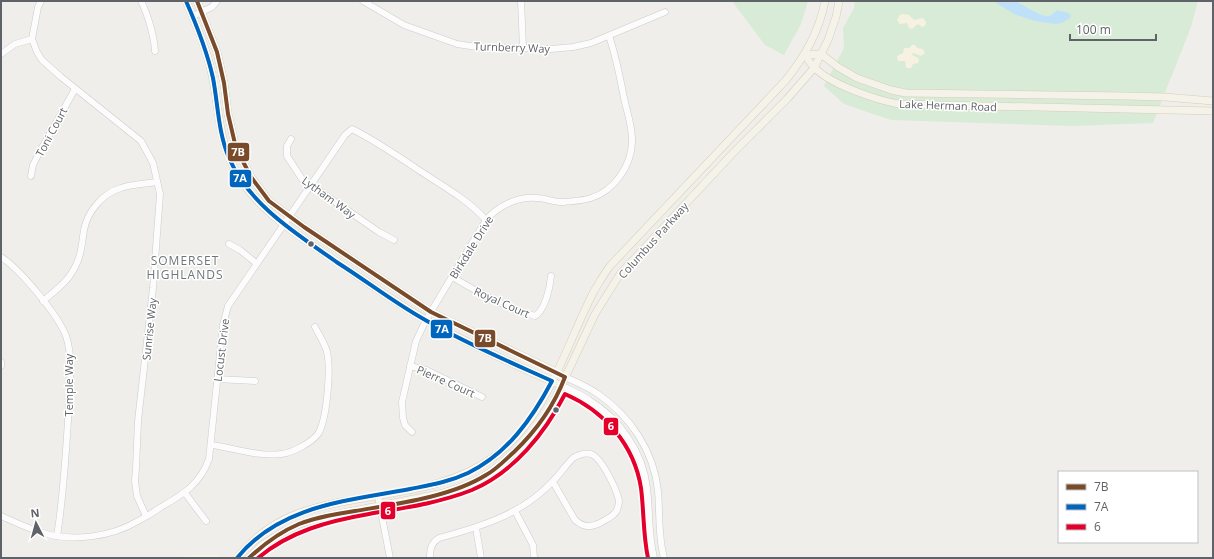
<svg xmlns="http://www.w3.org/2000/svg" width="1214" height="559" font-family="'Open Sans',sans-serif">
	<style>
		.commercial { fill: #f7f3e4 }
		.green { fill: #d8ebd6 }
		.sand { fill: #f6f1e1 }
		.water { fill: #bfe0f9 }
		.lines { fill: none; stroke-linecap: round; stroke-linejoin: round }
		.minor-casing { stroke: #cbcccc; stroke-width: 7 }
		.major-casing { stroke: #d7ceb8; stroke-width: 8 }
		.minor { stroke: #fdfcfc; stroke-width: 6 }
		.major { stroke: #f4f2e9; stroke-width: 7 }
		.bus-1-casing { stroke: #fff; stroke-width: 7 }
		.bus-2-casing { stroke: #fff; stroke-width: 7 }
		.bus-3-casing { stroke: #fff; stroke-width: 7 }
		.bus-1 { stroke: #7a4b2a; stroke-width: 4 }
		.bus-2 { stroke: #0065bd; stroke-width: 4 }
		.bus-3 { stroke: #e4002b; stroke-width: 4 }
		.bus-dot { fill: #5f6368; stroke: #fff; stroke-width: 1.5 }
		.labels { text-anchor: middle; dominant-baseline: central; stroke-width: 3; stroke-linejoin: round; paint-order: stroke }
		.street-label { font-size: 11px; fill: #5f6368; stroke: #fff }
		.neighbourhood-label { font-size: 12px; letter-spacing: 1px; fill: #70757a; stroke: #fff }
		.line-badge { stroke: #fff; stroke-width: 1.5 }
		.badge-label { font-size: 11px; text-anchor: middle; font-weight: bold; fill: #fff }
	</style>
	<rect width="100%" height="100%" fill="#efeeea"/>
	<path class="commercial" d="M 197,555 L 219,555 L 217,558 L 164,558 Z"/>
	<g class="green">
		<path d="M 732,1 L 808,1 L 801,24 L 784,55 L 765,45 Z"/>
		<path d="M 855,1 L 1198,1 L 1191,27 L 1153,123 L 1071,126 L 891,120 L 844,104 L 824,86 L 844,48 L 843,28 L 854,8 Z"/>
	</g>
	<g class="sand">
		<path d="M 903,14 L 909,15 L 914,20 L 923,18 L 926,22 L 925,26 L 922,27 L 918,24 L 912,29 L 909,28 L 907,23 L 900,24 L 897,20 L 900,15 Z"/>
		<path d="M 912,45 L 915,45 L 917,48 L 923,49 L 925,53 L 921,56 L 913,53 L 912,55 L 918,58 L 919,61 L 918,63 L 913,64 L 911,68 L 907,68 L 906,67 L 905,61 L 898,61 L 897,56 L 903,53 L 904,48 L 909,48 Z"/>
	</g>
	<path class="water" d="M 993,1 C 999,1 1009,0 1015,1 C 1023,4 1042,18 1049,16 C 1052,15 1055,12 1057,10 L 1068,13 L 1071,15 L 1070,18 L 1062,23 L 1055,24 L 1035,21 L 1014,14 Z"/>
	<g class="lines">
		<g class="minor-casing">
			<g id="minor">
				<path d="M 41,1 L 38,7 L 32,39 L 37,52 L 42,60 L 61,77 L 141,141 L 153,163 L 160,194 L 153,288 L 138,421 L 136,468 L 135,481 L 137,496 L 146,516"/>
				<path d="M 141,1 C 148,15 154,36 155,51"/>
				<path d="M 363,1 L 404,25 L 457,44 L 477,47 L 551,49 L 573,47 L 591,43 L 665,12"/>
				<path d="M 521,1 L 523,47"/>
				<path d="M 193,16 L 212,7 L 217,1"/>
				<path d="M 1,54 L 15,44 L 32,39"/>
				<path d="M 291,139 L 287,146 L 287,156 L 302,179 L 379,232 L 394,240"/>
				<path d="M 31,176 L 33,165 L 39,153 L 75,89"/>
				<path d="M 229,244 L 240,250 L 256,263"/>
				<path d="M 1,257 C 20,269 58,315 66,336 C 73,356 70,385 69,406 C 66,449 64,493 57,536"/>
				<path d="M 452,277 C 478,292 506,308 535,316 C 545,310 550,288 551,276"/>
				<path d="M 43,301 C 56,290 69,281 76,265 C 82,254 82,241 84,230 C 87,212 103,193 121,188 C 132,184 145,184 157,182"/>
				<path d="M 1,366 L 1,362"/>
				<path d="M 410,366 L 426,370 L 482,397"/>
				<path d="M 565,377 C 576,382 588,387 598,394 C 630,416 654,451 658,491 C 660,514 658,536 664,558"/>
				<path d="M 217,379 L 255,381"/>
				<path d="M 562,386 C 571,390 581,394 589,400 C 620,419 643,452 647,488 C 650,512 648,534 654,558"/>
				<path d="M 412,432 L 405,425 L 403,418 L 402,402 L 416,341 L 426,320 L 486,220 C 498,206 518,196 537,198 C 546,198 555,203 564,202 C 573,201 582,201 591,198 C 614,191 631,166 632,143 C 633,128 627,112 624,98 C 620,77 616,56 609,36"/>
				<path d="M 212,445 C 234,448 258,457 281,454 C 292,453 311,443 318,434 C 327,420 331,369 327,352 C 325,344 319,335 315,327"/>
				<path d="M 185,493 L 206,521"/>
				<path d="M 378,496 L 390,558"/>
				<path d="M 515,511 L 533,545 L 534,558"/>
				<path d="M 1,516 C 15,522 29,529 43,533 C 73,542 111,537 138,521 C 146,517 154,512 161,507 C 184,494 200,484 209,459 L 223,325 L 228,306 L 345,135 L 352,129 C 376,141 398,156 420,171 C 443,186 467,199 486,220"/>
				<path d="M 476,528 L 481,558"/>
				<path d="M 430,558 C 430,549 431,543 439,538 C 480,527 523,514 553,481 C 560,474 566,465 573,458 C 578,455 584,452 591,454 C 602,458 617,490 619,501 C 619,504 618,507 617,510 C 614,517 606,519 600,523 C 590,528 583,527 575,520 L 553,482"/>
			</g>
		</g>
		<g class="major-casing">
			<g id="major">
				<path d="M 186,1 C 195,22 205,44 210,66 C 219,101 217,136 234,168 C 255,209 296,234 333,259 C 364,280 394,302 426,320 C 470,345 516,365 562,386"/>
				<path d="M 197,1 L 217,52 L 224,83 L 228,114 L 236,148 L 251,177 L 269,201 L 304,227 L 431,312 L 560,374"/>
				<path d="M 805,55 C 808,59 810,64 814,67 C 829,84 876,100 899,104 L 1213,111"/>
				<path d="M 805,55 L 821,54 L 838,67 L 857,78 L 891,90 L 906,93 L 1125,96 L 1165,97 L 1213,101"/>
				<path d="M 237,558 C 252,540 271,524 294,515 C 359,490 438,499 495,456 C 548,416 565,347 594,291 C 599,283 604,274 610,266 L 786,80 C 805,56 819,32 825,1"/>
				<path d="M 249,558 L 262,545 L 285,531 L 300,524 L 323,517 L 443,493 L 464,486 L 483,477 L 500,465 L 524,443 L 539,426 L 550,410 L 595,314 L 620,274 L 733,153 L 787,99 L 814,68 L 828,40 L 836,17 L 839,1"/>
			</g>
		</g>
		<use href="#minor" class="minor"/>
		<use href="#major" class="major"/>
		<g class="bus-1-casing">
			<path id="bus-1" d="M 197,1 L 217,52 L 224,83 L 228,114 L 236,148 L 251,177 L 269,201 L 304,227 L 431,312 L 565,377 C 554,406 537,430 514,452 C 505,460 497,469 486,475 C 451,497 396,504 355,511 C 336,514 317,517 299,524 C 280,532 264,544 249,558"/>
		</g>
		<g class="bus-2-casing">
			<path id="bus-2" d="M 186,1 C 197,26 207,51 213,78 C 218,104 218,132 229,158 C 250,206 297,234 338,263 C 368,282 396,304 427,321 C 467,344 510,362 552,381 C 532,419 507,454 468,473 C 449,482 430,485 410,489 C 347,501 280,505 237,558"/>
		</g>
		<g class="bus-3-casing">
			<path id="bus-3" d="M 258,558 C 290,531 329,521 369,514 C 404,508 439,503 472,490 C 514,472 545,433 565,394 C 604,411 634,444 641,488 C 644,511 643,535 648,558"/>
		</g>
		<use href="#bus-1" class="bus-1"/>
		<use href="#bus-2" class="bus-2"/>
		<use href="#bus-3" class="bus-3"/>
	</g>
	<g class="bus-dot">
		<circle cx="311" cy="244" r="3.5"/>
		<circle cx="556" cy="410" r="3.5"/>
	</g>
	<g class="labels">
		<g class="street-label">
			<text transform="translate(512 47) rotate(2)">Turnberry Way</text>
			<text transform="translate(948 105) rotate(2)">Lake Herman Road</text>
			<text transform="translate(51 132) rotate(-62)">Toni Court</text>
			<text transform="translate(329 197) rotate(36)">Lytham Way</text>
			<text transform="translate(653 240) rotate(-48)">Columbus Parkway</text>
			<text transform="translate(471 247) rotate(-58)">Birkdale Drive</text>
			<text transform="translate(502 302) rotate(24)">Royal Court</text>
			<text transform="translate(149 329) rotate(-84)">Sunrise Way</text>
			<text transform="translate(221 350) rotate(-83)">Locust Drive</text>
			<text transform="translate(446 381) rotate(24)">Pierre Court</text>
			<text transform="translate(68 385) rotate(-90)">Temple Way</text>
		</g>
		<g class="neighbourhood-label">
			<text x="185" y="260">SOMERSET<tspan x="185" dy="14">HIGHLANDS</tspan></text>
		</g>
	</g>
	<g class="line-badge">
		<rect x="227" y="142" width="23" height="20" rx="4" fill="#7a4b2a"/>
		<rect x="229" y="169" width="23" height="19" rx="4" fill="#0065bd"/>
		<rect x="430" y="319" width="23" height="20" rx="4" fill="#0065bd"/>
		<rect x="474" y="329" width="22" height="19" rx="4" fill="#7a4b2a"/>
		<rect x="603" y="417" width="16" height="19" rx="4" fill="#e4002b"/>
		<rect x="380" y="501" width="16" height="19" rx="4" fill="#e4002b"/>
	</g>
	<g class="badge-label">
		<text x="238" y="156">7B</text>
		<text x="240" y="182">7A</text>
		<text x="442" y="333">7A</text>
		<text x="485" y="342">7B</text>
		<text x="611" y="430">6</text>
		<text x="388" y="515">6</text>
	</g>
	<rect width="1214" height="559" fill="none" stroke="#5f6368" stroke-width="4"/>
	<rect x="1058" y="471" width="140" height="72" fill="#ffffff" stroke="#bfc1c3"/>
	<rect x="1066" y="484" width="20" height="6" fill="#7a4b2a" stroke="#bfc1c3"/>
	<text x="1094" y="491" font-size="12" fill="#5f6368">7B</text>
	<rect x="1066" y="504" width="20" height="6" fill="#0065bd" stroke="#bfc1c3"/>
	<text x="1094" y="511" font-size="12" fill="#5f6368">7A</text>
	<rect x="1066" y="524" width="20" height="6" fill="#e4002b" stroke="#bfc1c3"/>
	<text x="1094" y="531" font-size="12" fill="#5f6368">6</text>
	<g transform="translate(36 523) rotate(354)" stroke="#ffffff" stroke-width="3" paint-order="stroke">
	<path d="M0-3L7 15L0 10L-7 15Z" fill="#5f6368"/>
	<text y="-6" font-size="11" font-weight="bold" text-anchor="middle" fill="#5f6368">N</text>
	</g>
	<path d="M1070 34v6h86v-6" fill="none" stroke="#5f6368" stroke-width="2"/>
	<text x="1076" y="34" font-size="12" fill="#5f6368" stroke="#ffffff" stroke-width="3" paint-order="stroke">100 m</text>
</svg>
